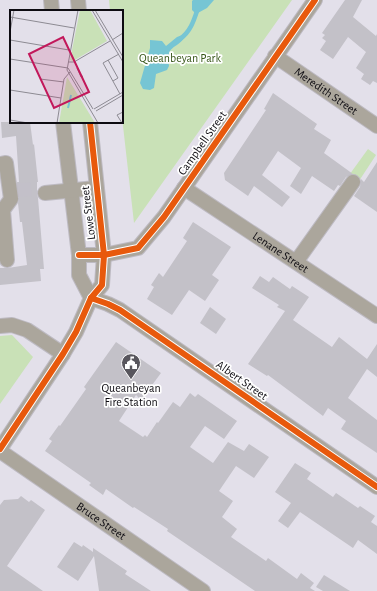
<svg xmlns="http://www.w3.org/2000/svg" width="377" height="591" font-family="'Alegreya Sans',sans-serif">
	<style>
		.green { fill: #c9e1b7 }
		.water { fill: #76c5d4 }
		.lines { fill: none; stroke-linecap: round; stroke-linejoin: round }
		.stream { stroke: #76c5d4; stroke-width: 4.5 }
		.building { fill: #c3c1c8 }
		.minor-tunnel { stroke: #c3c0c9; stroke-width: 14; stroke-dasharray: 14 7; stroke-linecap: butt }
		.minor-casing { stroke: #bdbac2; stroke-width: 16 }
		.minor { stroke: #aba69c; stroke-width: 14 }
		.cycleway-casing { stroke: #fff; stroke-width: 8 }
		.cycleway { stroke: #e8590c; stroke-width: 6 }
		.labels { text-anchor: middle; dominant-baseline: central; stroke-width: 3.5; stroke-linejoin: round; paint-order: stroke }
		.park-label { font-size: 12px; fill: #375618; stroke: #fff }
		.street-label { font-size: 12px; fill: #0d0b11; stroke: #fff }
		.poi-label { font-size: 12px; fill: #0d0b11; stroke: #fff }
		.inset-river { fill: none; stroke: #76c5d4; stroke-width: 2 }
		.inset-road { fill: none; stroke: #8d8b93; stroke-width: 1 }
		.view { fill: #c2185b; fill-opacity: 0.15; stroke: #c2185b; stroke-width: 2 }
		.inset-edge { fill: none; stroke: #0d0b11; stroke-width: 2 }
	</style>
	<rect width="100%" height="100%" fill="#e3e0ea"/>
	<g class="green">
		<path d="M 109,0 L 292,0 L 134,223 L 122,117 L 122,11 L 110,11 Z"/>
		<path d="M 368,149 L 376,155 L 357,184 L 347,178 Z"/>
		<path d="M 12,335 L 33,357 L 0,404 L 0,336 Z"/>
	</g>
	<g class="water">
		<path d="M 193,0 L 214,0 L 207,8 L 196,14 L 192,10 L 192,1 Z"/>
		<path d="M 185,34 L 186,36 C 175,51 166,44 169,66 L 167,70 L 156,74 L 154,88 L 150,90 L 143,89 L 140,83 L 150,48 L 150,40 L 162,41 L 166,46 L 177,37 Z"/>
	</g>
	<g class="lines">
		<path class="stream" d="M 180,39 C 191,31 194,20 198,8"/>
	</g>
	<g class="building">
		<path d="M 345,0 L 362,0 L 353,17 L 376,36 L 377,34 L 377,83 L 373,81 L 370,85 L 361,79 L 364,74 L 356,68 L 366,52 L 348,37 L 333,59 L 320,50 L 326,41 L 322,38 L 325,35 L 322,33 Z"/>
		<path d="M 273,93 L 317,124 L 314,129 L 331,140 L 324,153 L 353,174 L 346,177 L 340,186 L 338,185 L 334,191 L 312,176 L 301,194 L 290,186 L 301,168 L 278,151 L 262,175 L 290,197 L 282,207 L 254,186 L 248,196 L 225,180 L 224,173 L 266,110 L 264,109 Z"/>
		<path d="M 1,122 L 30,122 L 33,145 L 34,144 L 38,182 L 37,182 L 37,193 L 38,198 L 44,269 L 40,269 L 41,281 L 0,285 L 0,268 L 8,268 L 27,265 L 22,222 L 20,222 L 18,203 L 19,198 L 17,182 L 19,182 L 16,136 L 2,138 Z"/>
		<path d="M 377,162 L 377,212 L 354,196 L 360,187 L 361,179 L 364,182 Z"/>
		<path d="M 193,222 L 231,247 L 212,275 L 219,280 L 205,301 L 189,290 L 172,315 L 147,299 L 154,287 L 151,285 L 159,273 L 163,277 L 187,241 L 183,238 Z"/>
		<path d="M 260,276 L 269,282 L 273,277 L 290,289 L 292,286 L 309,297 L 293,320 L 332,347 L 339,337 L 367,359 L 377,344 L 377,377 L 367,369 L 348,398 L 377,420 L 377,453 L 341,429 L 346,421 L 328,408 L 323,416 L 268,375 L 267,376 L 248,364 L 285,311 L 277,307 L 279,305 L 252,288 Z"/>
		<path d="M 210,307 L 226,319 L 216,334 L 200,323 Z"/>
		<path d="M 116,342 L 161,373 L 141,400 L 136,395 L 119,421 L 143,437 L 145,435 L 147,437 L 157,422 L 158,423 L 173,402 L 180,407 L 190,393 L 195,397 L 198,394 L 237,421 L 224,439 L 205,426 L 190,447 L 213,463 L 228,442 L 244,451 L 249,444 L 269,457 L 254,478 L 236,466 L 219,491 L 233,501 L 222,517 L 237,529 L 231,537 L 266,561 L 268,558 L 297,579 L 301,573 L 314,583 L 310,588 L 315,591 L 255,591 L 167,531 L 168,529 L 134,507 L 133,508 L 106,489 L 103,495 L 89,485 L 91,483 L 45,451 L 52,441 L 49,439 L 59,425 L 60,426 L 86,389 L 84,387 Z"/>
		<path d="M 295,463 L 311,473 L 307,479 L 333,497 L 336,493 L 358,508 L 360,506 L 375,516 L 371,522 L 377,526 L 377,554 L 358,540 L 353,548 L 300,512 L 288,528 L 278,521 L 291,503 L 275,492 Z"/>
		<path d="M 21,496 L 29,502 L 31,500 L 45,510 L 7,566 L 43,591 L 0,591 L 0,505 L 4,500 L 18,499 Z"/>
		<path d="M 74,542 L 82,547 L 83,545 L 93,552 L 93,548 L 127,571 L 125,574 L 151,591 L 99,591 L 94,556 L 78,581 L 57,567 Z"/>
		<path d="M 324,575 L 350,591 L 323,591 L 316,587 Z"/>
	</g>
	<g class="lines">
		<path class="minor-tunnel" d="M 17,190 L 37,189"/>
		<g class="minor-casing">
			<g id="minor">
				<path d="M 51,0 L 52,11"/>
				<path d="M 78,0 L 79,11"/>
				<path id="s1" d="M 275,56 L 377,126"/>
				<path d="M 63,122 L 79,255 L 79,275 L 91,298"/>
				<path d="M 0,164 L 6,163 L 11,199 L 3,210 L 7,260"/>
				<path id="s2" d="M 184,188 L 377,316"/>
				<path d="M 45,193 L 96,188"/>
				<path d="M 79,255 L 104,255 L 138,248 L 164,217 L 315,0"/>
				<path d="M 296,262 L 353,182"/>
				<path d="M 91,298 L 108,304 L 120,310 L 377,487"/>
				<path d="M 0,326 L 12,325 L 27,330 L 63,354"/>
				<path d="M 0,449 L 63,354 L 76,332 L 91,298 L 102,285 L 104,255 L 90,122"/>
				<path id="s3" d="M 0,451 L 203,591"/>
			</g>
		</g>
		<use href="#minor" class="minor"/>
		<g class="cycleway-casing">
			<g id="cycleway">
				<path d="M 79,255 L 104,255 L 138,248 L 164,217 L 315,0"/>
				<path d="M 91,298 L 108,304 L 120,310 L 377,487"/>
				<path d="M 0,449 L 63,354 L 76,332 L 91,298 L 102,285 L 104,255 L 90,122"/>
			</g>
		</g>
		<use href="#cycleway" class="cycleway"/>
	</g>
	<defs>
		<g id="civic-pin" transform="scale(1)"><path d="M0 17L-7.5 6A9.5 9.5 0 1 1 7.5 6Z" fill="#58565d" stroke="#fff"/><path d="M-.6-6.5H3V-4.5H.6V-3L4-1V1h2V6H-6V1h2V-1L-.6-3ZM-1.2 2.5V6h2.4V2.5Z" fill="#fff"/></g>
	</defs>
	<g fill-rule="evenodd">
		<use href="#civic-pin" x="131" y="363"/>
	</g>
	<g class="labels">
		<g class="park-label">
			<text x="180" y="58">Queanbeyan Park</text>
		</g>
		<g class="street-label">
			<text stroke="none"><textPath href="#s1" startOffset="62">Meredith Street</textPath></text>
			<text transform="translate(202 143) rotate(-55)">Campbell Street</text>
			<text transform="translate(88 213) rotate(-97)">Lowe Street</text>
			<text stroke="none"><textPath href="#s2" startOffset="116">Lenane Street</textPath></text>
			<text transform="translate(242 380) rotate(35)">Albert Street</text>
			<text stroke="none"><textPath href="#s3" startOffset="123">Bruce Street</textPath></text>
		</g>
		<g class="poi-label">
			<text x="131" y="388">Queanbeyan<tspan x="131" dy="14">Fire Station</tspan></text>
		</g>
	</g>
	<g transform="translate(10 10)">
		<rect width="113" height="113" fill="#e3e0ea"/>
		<path d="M 70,0 L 80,0 L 97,31 L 63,51 L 60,50 ZM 57,67 L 85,113 L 49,113 Z" fill="#c9e1b7"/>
		<path class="inset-river" d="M 58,98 L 61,85"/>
		<path class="inset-road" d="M 68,0 L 57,60 L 88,113M 82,0 L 113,52M 85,0 L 113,47M 0,7 L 64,18M 0,22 L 4,0M 0,30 L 59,40M 102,30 L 113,23M 109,44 L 93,53 L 110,84M 0,49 L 58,58M 98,50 L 108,68 L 103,71M 58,52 L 64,52 L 100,31M 58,58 L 83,99M 67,58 L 71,67 L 73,66M 30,69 L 54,72M 0,80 L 51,88M 84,99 L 113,82M 86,101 L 113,85M 0,110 L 18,113M 47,113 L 54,69 L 60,62M 112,113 L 107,105 L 113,102"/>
		<path class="view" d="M 53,27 L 79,82 L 44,98 L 19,44 Z"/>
		<rect width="113" height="113" class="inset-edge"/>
	</g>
</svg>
